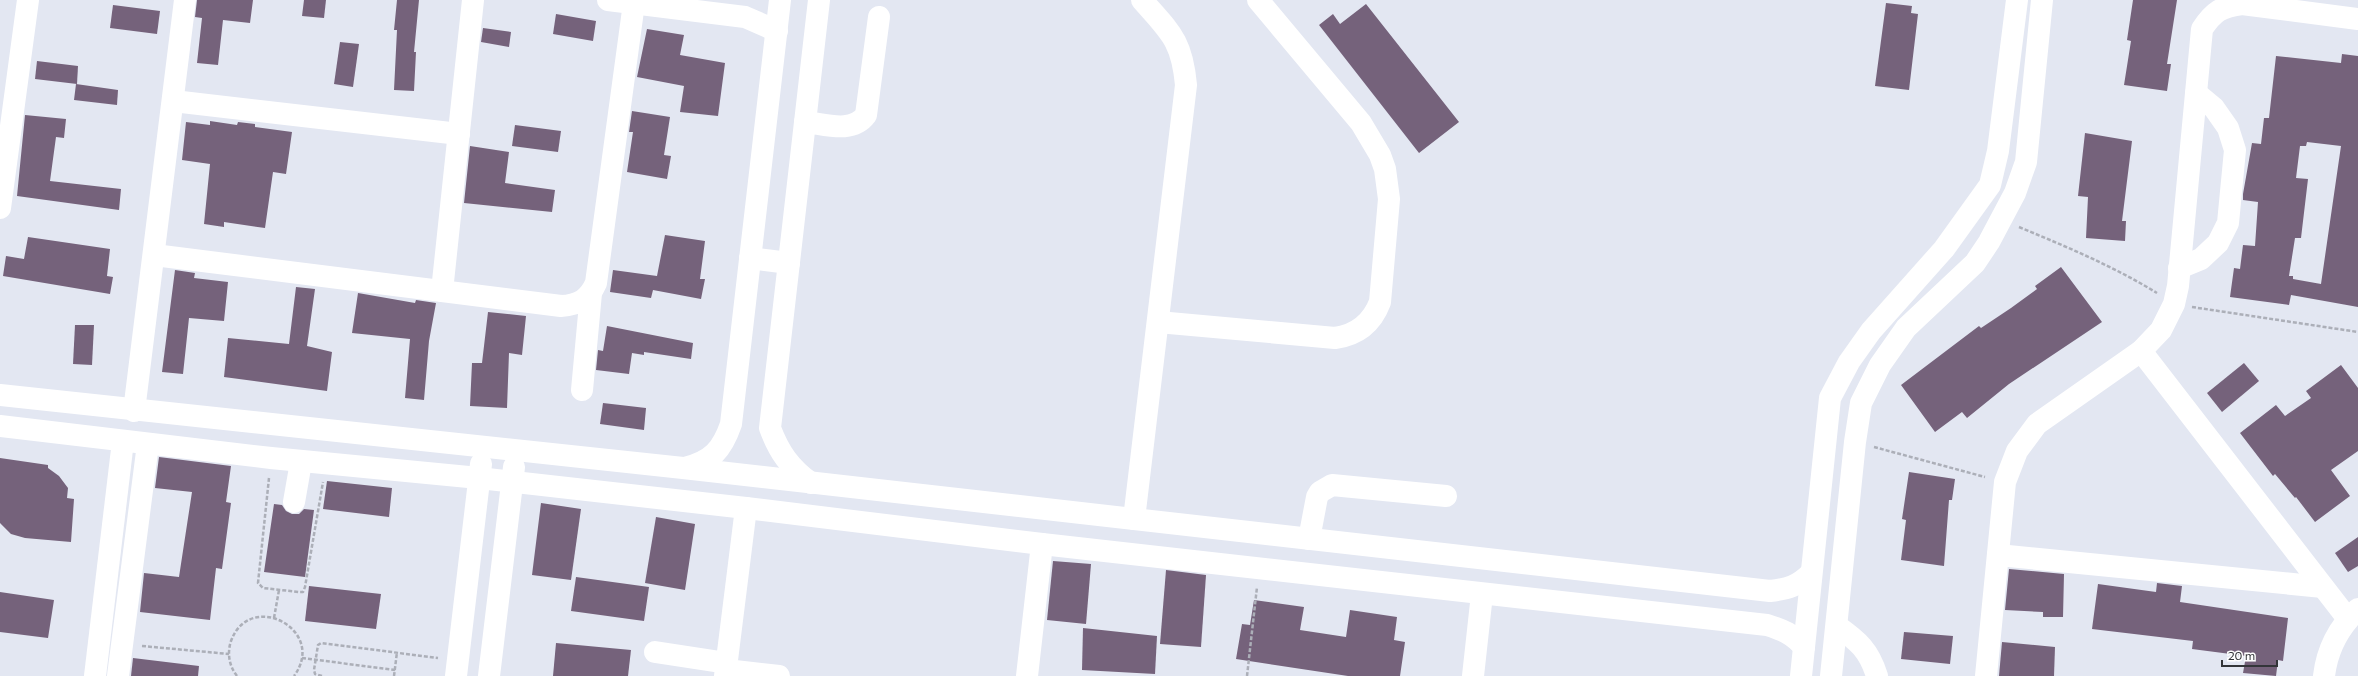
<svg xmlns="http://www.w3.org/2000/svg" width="2358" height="676" font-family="Commissioner,sans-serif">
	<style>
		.building { fill: #75627b; fill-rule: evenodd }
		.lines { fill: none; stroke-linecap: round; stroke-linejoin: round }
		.path { stroke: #acafb8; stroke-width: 2.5; stroke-dasharray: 4 2; stroke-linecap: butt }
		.minor { stroke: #fff; stroke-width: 22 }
	</style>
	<rect width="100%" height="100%" fill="#e3e7f2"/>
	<g class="building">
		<path d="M 197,0 L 253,0 L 250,23 L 223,20 L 218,65 L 197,63 L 202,18 L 195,17 Z"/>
		<path d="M 304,0 L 326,0 L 324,18 L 302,16 Z"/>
		<path d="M 397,0 L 419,0 L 414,52 L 416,52 L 414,91 L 394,90 L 397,30 L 394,30 Z"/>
		<path d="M 2133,0 L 2177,0 L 2167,64 L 2171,64 L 2167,91 L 2124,85 L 2131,41 L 2127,40 Z"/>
		<path d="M 1886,3 L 1912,6 L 1911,13 L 1918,14 L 1909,90 L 1875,86 Z"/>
		<path d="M 1366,4 L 1459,122 L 1419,153 L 1319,25 L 1333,14 L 1340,24 Z"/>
		<path d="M 113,5 L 160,11 L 157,34 L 110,28 Z"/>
		<path d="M 556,14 L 596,21 L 593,41 L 553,34 Z"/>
		<path d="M 483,28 L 511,32 L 509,47 L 481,42 Z"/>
		<path d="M 647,29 L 684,35 L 680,55 L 725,63 L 718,116 L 680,112 L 684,86 L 637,77 Z"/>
		<path d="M 340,42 L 359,44 L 353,87 L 334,84 Z"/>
		<path d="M 2342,54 L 2358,56 L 2358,307 L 2291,295 L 2289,305 L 2230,297 L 2234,268 L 2240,269 L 2243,245 L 2255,246 L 2258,202 L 2243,200 L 2243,194 L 2252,143 L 2261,144 L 2264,118 L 2269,118 L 2276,56 L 2341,63 ZM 2307,142 L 2341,146 L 2321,284 L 2293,279 L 2293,276 L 2289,276 L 2295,238 L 2301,238 L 2308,179 L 2296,178 L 2300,146 L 2306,146 Z"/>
		<path d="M 37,61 L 78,66 L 77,84 L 35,79 Z"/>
		<path d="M 76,84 L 118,90 L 117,105 L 74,100 Z"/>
		<path d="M 632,111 L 670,117 L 664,155 L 671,156 L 667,179 L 627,172 L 633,132 L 629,132 Z"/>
		<path d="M 25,115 L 66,119 L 64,138 L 56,137 L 50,181 L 121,189 L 119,210 L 17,196 Z"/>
		<path d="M 210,121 L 237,125 L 238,122 L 255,124 L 255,127 L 292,132 L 286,174 L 273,172 L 265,228 L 224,222 L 224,227 L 204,224 L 210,164 L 182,160 L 186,122 L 210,125 Z"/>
		<path d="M 515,125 L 561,131 L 558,152 L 512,146 Z"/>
		<path d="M 2085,133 L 2132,141 L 2122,221 L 2126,221 L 2125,241 L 2086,238 L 2088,197 L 2078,196 Z"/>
		<path d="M 470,146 L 509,152 L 505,183 L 555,190 L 552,212 L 464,203 Z"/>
		<path d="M 665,235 L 705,241 L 700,279 L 705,279 L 701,299 L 653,290 L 651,298 L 610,292 L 613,270 L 657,276 Z"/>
		<path d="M 28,237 L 110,249 L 107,276 L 113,277 L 110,294 L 3,276 L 6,256 L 24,259 Z"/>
		<path d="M 2061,267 L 2102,322 L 2009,384 L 1967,418 L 1962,412 L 1935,432 L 1901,385 L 1979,326 L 1981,328 L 2011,308 L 2037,289 L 2035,286 Z"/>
		<path d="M 175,270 L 195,273 L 194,278 L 228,282 L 224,321 L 189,318 L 183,374 L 162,372 Z"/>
		<path d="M 296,287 L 315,289 L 307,346 L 332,352 L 327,391 L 224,377 L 228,338 L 289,344 Z"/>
		<path d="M 358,293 L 415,303 L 416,300 L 436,303 L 429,341 L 424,400 L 405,398 L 410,339 L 352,333 Z"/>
		<path d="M 488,312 L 526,316 L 522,355 L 509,353 L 507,408 L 470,406 L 472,363 L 482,363 Z"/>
		<path d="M 75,325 L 94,325 L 92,365 L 73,364 Z"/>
		<path d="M 607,326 L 693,343 L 691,359 L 644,352 L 644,355 L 632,353 L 629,374 L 596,370 L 598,350 L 603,351 Z"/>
		<path d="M 2244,363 L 2259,381 L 2222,412 L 2207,393 Z"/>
		<path d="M 2341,365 L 2358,388 L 2358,451 L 2331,470 L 2350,496 L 2315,522 L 2296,497 L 2295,498 L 2275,474 L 2273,476 L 2240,433 L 2276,405 L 2285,416 L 2311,398 L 2306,391 Z"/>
		<path d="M 603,403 L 646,408 L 644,430 L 600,424 Z"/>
		<path d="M 159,457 L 231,466 L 226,502 L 231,503 L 222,569 L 216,568 L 210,620 L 140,612 L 144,573 L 179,577 L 192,492 L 155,488 Z"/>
		<path d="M 0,458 L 48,465 L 48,468 L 59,476 L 68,488 L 67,498 L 74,499 L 71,542 L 25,538 L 11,534 L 0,523 Z"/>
		<path d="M 1909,472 L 1955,479 L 1952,500 L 1949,500 L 1944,566 L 1901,560 L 1906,520 L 1902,519 Z"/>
		<path d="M 327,481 L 392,488 L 389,517 L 323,509 Z"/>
		<path d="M 541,503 L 581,509 L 571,580 L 532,575 Z"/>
		<path d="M 274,504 L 282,505 L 286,511 L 292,514 L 299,514 L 304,509 L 314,510 L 305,577 L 264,572 Z"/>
		<path d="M 656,517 L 695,524 L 685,590 L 645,583 Z"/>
		<path d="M 2358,537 L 2358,566 L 2348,572 L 2335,553 Z"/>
		<path d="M 1053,561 L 1091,564 L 1086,624 L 1047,620 Z"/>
		<path d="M 2009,569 L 2064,574 L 2063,617 L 2043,617 L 2043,612 L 2005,610 Z"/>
		<path d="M 1166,570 L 1206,575 L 1201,647 L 1160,644 Z"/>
		<path d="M 576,577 L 649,587 L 644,621 L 571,611 Z"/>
		<path d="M 2157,583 L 2182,586 L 2180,602 L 2288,618 L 2283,661 L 2278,660 L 2276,676 L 2243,673 L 2246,656 L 2192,649 L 2193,641 L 2092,629 L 2098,584 L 2156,592 Z"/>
		<path d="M 309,586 L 381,594 L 376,629 L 305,621 Z"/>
		<path d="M 0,592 L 54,600 L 48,638 L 0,632 Z"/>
		<path d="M 1254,600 L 1304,607 L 1300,630 L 1346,637 L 1350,610 L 1397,617 L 1394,640 L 1405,642 L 1400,676 L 1348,676 L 1236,659 L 1242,624 L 1250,625 Z"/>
		<path d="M 1083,628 L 1157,636 L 1155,674 L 1082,670 Z"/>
		<path d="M 1904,632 L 1953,636 L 1950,664 L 1901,659 Z"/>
		<path d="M 2002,642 L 2055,647 L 2054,676 L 1999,676 Z"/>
		<path d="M 556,643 L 631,650 L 628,676 L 553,676 Z"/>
		<path d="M 133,658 L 199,666 L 198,676 L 131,676 Z"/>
	</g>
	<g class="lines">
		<g class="path">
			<path d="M 2019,227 C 2067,247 2113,266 2157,293"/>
			<path d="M 2192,307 L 2358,332"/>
			<path d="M 1874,447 L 1985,477"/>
			<path d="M 269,478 L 258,583 L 263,588 L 299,592 L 303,592 L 305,587 L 323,482"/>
			<path d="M 274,618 L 279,590"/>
			<path d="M 142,646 L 229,654"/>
			<path d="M 302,658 L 395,670"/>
			<path d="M 237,676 C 229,666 227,653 231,641 C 250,589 328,630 294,676"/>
			<path d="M 322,676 L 315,674 L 314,670 L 318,645 L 321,643 L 438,658"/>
			<path d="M 394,676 L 397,652"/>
			<path d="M 1247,676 L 1257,587"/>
		</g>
		<g class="minor">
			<path d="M 608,0 L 745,17 L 777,31"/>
			<path d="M 173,101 L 459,134"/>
			<path d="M 805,122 C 825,124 852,134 866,115 L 879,17"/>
			<path d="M 0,208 L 28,0"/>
			<path d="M 154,255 L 561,306 C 579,305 589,299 596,283 L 634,3"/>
			<path d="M 750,258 L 789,263"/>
			<path d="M 2179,268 L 2201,259 L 2218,243 L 2228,223 L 2235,150 L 2228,128 L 2214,108 L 2196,93"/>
			<path d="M 442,291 L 473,0"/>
			<path d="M 1158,322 L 1335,338 C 1357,335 1372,323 1380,302 L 1389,199 L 1385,169 L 1380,155 L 1361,123 L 1258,0"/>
			<path d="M 2141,351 L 2348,619"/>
			<path d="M 582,390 L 591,293"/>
			<path d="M 0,395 L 683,468 L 1770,591 C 1788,589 1798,586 1811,573"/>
			<path d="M 134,411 L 185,0"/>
			<path d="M 0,426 L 271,458 L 479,478 L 746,508 L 1042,544 L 1767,625 C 1783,630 1793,634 1804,647"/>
			<path d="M 685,468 C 712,461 722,450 731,424 L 780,0"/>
			<path d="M 811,483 C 790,468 779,452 770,428 L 819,0"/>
			<path d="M 294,502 L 301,462"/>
			<path d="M 1134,519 L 1186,85 C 1182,40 1170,32 1142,0"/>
			<path d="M 1309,539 L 1317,497 L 1320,492 L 1332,485 L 1446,496"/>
			<path d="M 1998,555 L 2323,587"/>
			<path d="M 1837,626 C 1858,641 1869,650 1877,676"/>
			<path d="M 655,652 L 727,663"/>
			<path d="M 726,670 L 779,676"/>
			<path d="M 95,676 L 123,441"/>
			<path d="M 118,676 L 148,444"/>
			<path d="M 456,676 L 481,464"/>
			<path d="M 489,676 L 514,467"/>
			<path d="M 725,676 L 746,508"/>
			<path d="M 1027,676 L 1042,544"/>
			<path d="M 1473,676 L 1482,594"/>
			<path d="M 1801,676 L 1830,398 L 1849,362 L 1871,331 L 1944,249 L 1990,185 L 1998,151 L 2017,0"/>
			<path d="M 1831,676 L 1855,442 L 1861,403 L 1880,365 L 1906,328 L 1975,263 L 1989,242 L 2015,193 L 2026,162 L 2042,0"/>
			<path d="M 1986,676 L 2005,482 L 2017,451 L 2037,424 L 2141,351 L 2161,330 L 2174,304 L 2178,286 L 2202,29 C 2214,11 2221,7 2242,4 L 2358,19"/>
			<path d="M 2324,676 C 2327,650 2339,627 2358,609"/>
		</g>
	</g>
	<path d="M2222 660v6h55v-6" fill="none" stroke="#333539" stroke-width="2"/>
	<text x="2228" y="660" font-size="12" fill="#333539" stroke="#ffffff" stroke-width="3" paint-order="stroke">20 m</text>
</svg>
